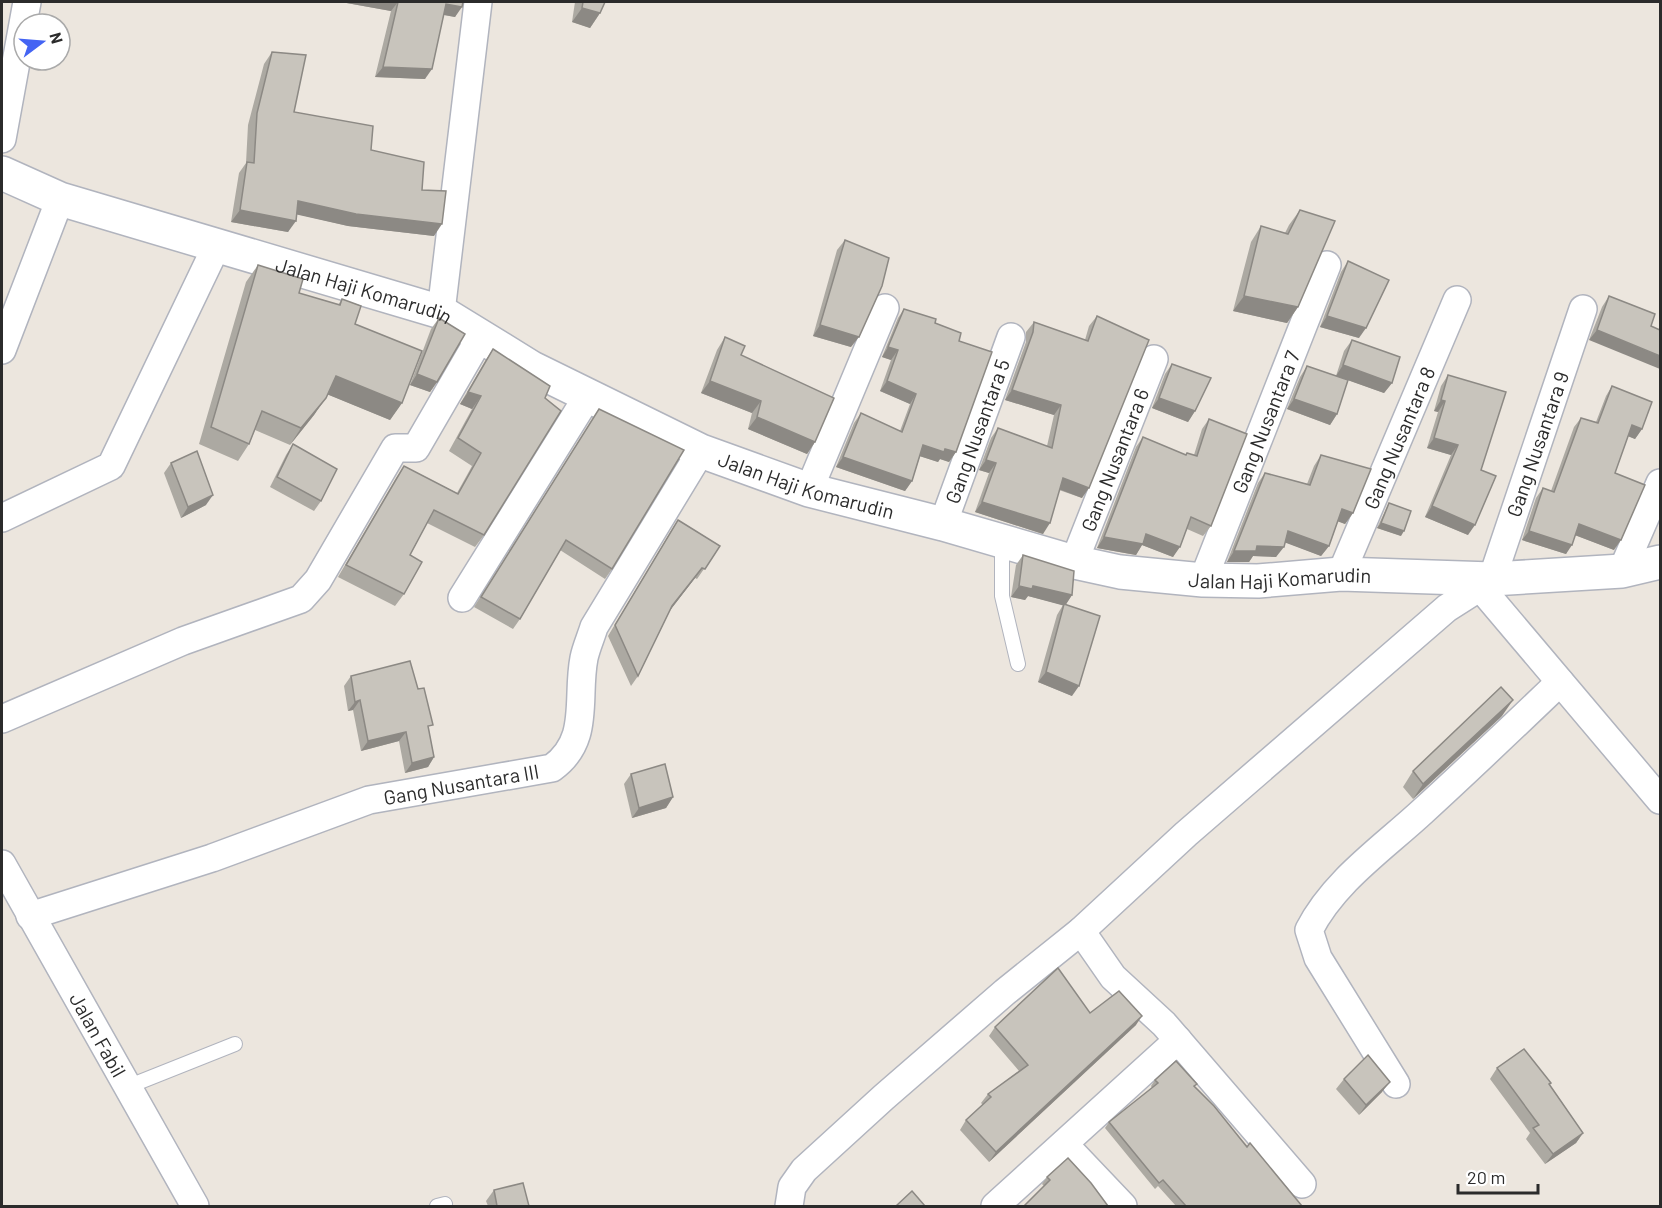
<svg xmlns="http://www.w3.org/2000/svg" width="1662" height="1208" font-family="Barlow,sans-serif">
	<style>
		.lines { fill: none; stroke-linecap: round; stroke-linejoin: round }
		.service-casing { stroke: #b1b4be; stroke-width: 16 }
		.minor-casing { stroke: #b1b4be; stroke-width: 30 }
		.tertiary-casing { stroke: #b1b4be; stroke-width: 36 }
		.service { stroke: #fff; stroke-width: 14 }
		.minor { stroke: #fff; stroke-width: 27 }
		.tertiary { stroke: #fff; stroke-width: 33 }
		.wall { fill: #aca9a2 }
		.shaded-wall { fill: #8c8984 }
		.building { fill: #c8c4bc; stroke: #8c8984; stroke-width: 1.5 }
		.labels { text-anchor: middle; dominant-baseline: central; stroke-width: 4.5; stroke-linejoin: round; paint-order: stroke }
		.street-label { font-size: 20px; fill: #2b2b2b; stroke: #fff }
	</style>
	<rect width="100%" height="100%" fill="#ece6de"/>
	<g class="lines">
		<g class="service-casing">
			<g id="service">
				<path d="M 1002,541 L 1002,596 L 1018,664"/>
				<path d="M 127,1087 L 235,1044"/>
				<path d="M 437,1206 L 445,1204"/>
			</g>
		</g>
		<g class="minor-casing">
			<g id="minor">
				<path d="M 2,139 L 27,2"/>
				<path d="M 1583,309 L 1492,579 L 1480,587 L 1660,800"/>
				<path d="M 441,312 L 478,2"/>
				<path d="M 2,350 L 60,199"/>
				<path d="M 809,490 L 885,308"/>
				<path d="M 2,518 L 111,466 L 217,245"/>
				<path id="s1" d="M 943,524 L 1011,337"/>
				<path id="s2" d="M 1074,562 L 1154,359"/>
				<path d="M 1622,571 L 1660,483"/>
				<path id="s3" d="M 1341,574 L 1457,300"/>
				<path id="s4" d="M 1203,580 L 1327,265"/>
				<path d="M 462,598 L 589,394"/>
				<path d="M 2,719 L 183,641 L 301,599 L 318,580 L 395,448 L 416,448 L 481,336"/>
				<path id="s5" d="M 2,864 L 195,1206"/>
				<path id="s6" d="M 30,916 L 212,858 L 369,800 L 552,768 C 591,740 576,699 584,658 C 586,648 591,637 594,627 L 701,451"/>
				<path d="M 1081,931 L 1113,977 L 1164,1024 L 1302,1184"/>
				<path d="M 1396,1084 L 1318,958 L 1309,930 C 1334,881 1383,848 1423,811 C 1469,769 1515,725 1560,682"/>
				<path d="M 1064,1144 L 1123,1206"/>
				<path d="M 789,1206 L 792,1187 L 804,1170 L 884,1097 L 1005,992 L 1081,931 L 1186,834 L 1447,608 L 1480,587"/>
				<path d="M 995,1206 L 1178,1040"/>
			</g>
		</g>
		<g class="tertiary-casing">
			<g id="tertiary">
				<path id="s7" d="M 2,173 L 60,199 L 441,312 L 532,368 L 701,451 L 809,490 L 943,524 L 1074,562 L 1120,572 L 1203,580 L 1258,581 L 1341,574 L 1492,579 L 1622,571 L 1660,562"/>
			</g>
		</g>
		<use href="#service" class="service"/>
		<use href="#minor" class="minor"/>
		<use href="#tertiary" class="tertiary"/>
	</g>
	<g class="wall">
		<path d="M 341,2 L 463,2 L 455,17 L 444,15 L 425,79 L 375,77 L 391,11 Z"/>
		<path d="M 575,2 L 605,2 L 600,13 L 590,28 L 572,22 Z"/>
		<path d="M 272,52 L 294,112 L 371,150 L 422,190 L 434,236 L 348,226 L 297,214 L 288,232 L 231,222 L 239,173 L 246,163 L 248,125 L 264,64 Z"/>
		<path d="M 1300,210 L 1298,307 L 1287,323 L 1233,311 L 1251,242 L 1261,226 L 1285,233 L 1289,225 Z"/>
		<path d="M 845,240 L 851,347 L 813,336 L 837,250 Z"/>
		<path d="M 1348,261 L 1359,338 L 1320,327 L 1341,272 Z"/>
		<path d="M 258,265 L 299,293 L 338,305 L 342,299 L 355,324 L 402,403 L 390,420 L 327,394 L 314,415 L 290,445 L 255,430 L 249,444 L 238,461 L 199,444 L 246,282 Z"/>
		<path d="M 1609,296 L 1655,314 L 1589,340 L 1602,307 Z"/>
		<path d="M 904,309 L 935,323 L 959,341 L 956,452 L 949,462 L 940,459 L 938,462 L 920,456 L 912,481 L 905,491 L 836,467 L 854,423 L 861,413 L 900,431 L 910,404 L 880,391 L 891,360 L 882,357 L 898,318 Z"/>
		<path d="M 1097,316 L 1082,498 L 1059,490 L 1043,534 L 975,512 L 989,473 L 979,470 L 991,438 L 998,428 L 1047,446 L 1054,415 L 1005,400 L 1026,342 L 1026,332 L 1034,322 L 1085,340 L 1089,326 Z"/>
		<path d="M 439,318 L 437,382 L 430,392 L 410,385 L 431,329 Z"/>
		<path d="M 725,337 L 815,442 L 807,454 L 748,429 L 752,413 L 701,393 L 717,350 Z"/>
		<path d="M 1352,340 L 1392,383 L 1384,393 L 1348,380 L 1337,414 L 1330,425 L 1287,409 L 1300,377 L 1307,366 L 1336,376 L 1344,351 Z"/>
		<path d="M 493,349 L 484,535 L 475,547 L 427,523 L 410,555 L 404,594 L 395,606 L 338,577 L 396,478 L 404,466 L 457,493 L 472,466 L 449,451 L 472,409 L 460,404 L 485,361 Z"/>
		<path d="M 1172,364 L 1195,411 L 1188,422 L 1152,408 L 1165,374 Z"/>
		<path d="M 1448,375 L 1481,470 L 1468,535 L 1425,517 L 1451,455 L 1427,448 L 1438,412 L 1434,411 L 1441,386 Z"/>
		<path d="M 1612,386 L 1642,429 L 1635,439 L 1628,436 L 1615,473 L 1614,550 L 1575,535 L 1566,554 L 1522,540 L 1536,498 L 1543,488 L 1551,491 L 1574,427 L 1581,418 L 1596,422 L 1606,396 Z"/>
		<path d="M 599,409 L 612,569 L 605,579 L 560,550 L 520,619 L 513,629 L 474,607 Z"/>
		<path d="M 1209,419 L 1211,526 L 1203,536 L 1187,529 L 1173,557 L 1142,545 L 1136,555 L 1097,548 L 1136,447 L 1143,437 L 1186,455 L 1187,453 L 1194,455 L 1202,429 Z"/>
		<path d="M 293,444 L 321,501 L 314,511 L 270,487 L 286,455 Z"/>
		<path d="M 1321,455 L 1353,513 L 1345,524 L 1338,521 L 1329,546 L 1321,556 L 1285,542 L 1276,557 L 1253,556 L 1249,562 L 1227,562 L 1258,483 L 1265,473 L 1307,484 L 1314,466 Z"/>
		<path d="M 171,463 L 206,505 L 181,518 L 164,473 Z"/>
		<path d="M 1389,503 L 1401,536 L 1377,528 L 1386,509 Z"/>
		<path d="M 678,520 L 720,546 L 697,579 L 695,578 L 670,610 L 638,676 L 631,686 L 608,636 L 671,531 Z"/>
		<path d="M 1023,555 L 1072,595 L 1065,605 L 1072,696 L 1038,682 L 1057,615 L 1063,605 L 1028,596 L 1025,600 L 1011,597 L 1016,565 Z"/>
		<path d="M 351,676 L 429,730 L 434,757 L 428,767 L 405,773 L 399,741 L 361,751 L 353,710 L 348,711 L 344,686 Z"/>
		<path d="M 1502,716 L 1413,799 L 1403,787 L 1413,771 Z"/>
		<path d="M 631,774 L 673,797 L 666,808 L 632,818 L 624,784 Z"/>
		<path d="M 1090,1013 L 1136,1025 L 989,1162 L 960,1130 L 966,1120 L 983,1105 L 981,1103 L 988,1094 L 1019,1071 L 989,1036 L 995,1027 Z"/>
		<path d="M 1497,1068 L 1551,1083 L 1550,1085 L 1583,1133 L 1576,1143 L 1545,1164 L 1526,1139 L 1530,1133 L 1490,1079 Z"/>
		<path d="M 1344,1079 L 1382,1092 L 1359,1115 L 1336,1089 Z"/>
		<path d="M 1155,1080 L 1194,1087 L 1302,1206 L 1176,1206 L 1158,1186 L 1155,1189 L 1105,1128 L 1109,1122 L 1152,1088 L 1151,1086 Z"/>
		<path d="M 1047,1177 L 1108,1206 L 1044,1186 L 1042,1184 Z"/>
		<path d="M 494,1190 L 529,1206 L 488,1206 L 486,1201 Z"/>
	</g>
	<g class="shaded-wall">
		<path d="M 341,2 L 398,2 L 391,11 Z"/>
		<path d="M 446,4 L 462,7 L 455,17 L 439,14 Z"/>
		<path d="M 582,8 L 600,13 L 590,28 L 572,22 Z"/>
		<path d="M 383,67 L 432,69 L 425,79 L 375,77 Z"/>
		<path d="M 298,201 L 442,224 L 434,236 L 348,226 L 290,213 Z"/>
		<path d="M 240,210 L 296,221 L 288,232 L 231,222 Z"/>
		<path d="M 1244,296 L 1298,307 L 1287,323 L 1233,311 Z"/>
		<path d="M 1327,316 L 1366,328 L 1359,338 L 1320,327 Z"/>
		<path d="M 820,325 L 859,337 L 851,347 L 813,336 Z"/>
		<path d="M 1597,330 L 1660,356 L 1660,369 L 1589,340 Z"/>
		<path d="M 888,347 L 898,350 L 891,360 L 882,357 Z"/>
		<path d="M 1343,365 L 1392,383 L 1384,393 L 1336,376 Z"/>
		<path d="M 417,374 L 437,382 L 430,392 L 410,385 Z"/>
		<path d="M 336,376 L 402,403 L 390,420 L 324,393 Z"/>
		<path d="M 710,381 L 761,401 L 752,413 L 701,393 Z"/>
		<path d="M 887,381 L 916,394 L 910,404 L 880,391 Z"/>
		<path d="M 1012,390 L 1061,405 L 1054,415 L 1005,400 Z"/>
		<path d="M 468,392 L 481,396 L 472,409 L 460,404 Z"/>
		<path d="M 326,398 L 314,415 L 290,445 L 301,428 Z"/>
		<path d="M 1159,398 L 1195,411 L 1188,422 L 1152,408 Z"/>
		<path d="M 1294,399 L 1337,414 L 1330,425 L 1287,409 Z"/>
		<path d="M 1441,400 L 1445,401 L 1438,412 L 1434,411 Z"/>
		<path d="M 757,417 L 815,442 L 807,454 L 748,429 Z"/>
		<path d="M 1632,425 L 1642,429 L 1635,439 L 1625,435 Z"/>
		<path d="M 1434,438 L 1458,445 L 1451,455 L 1427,448 Z"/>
		<path d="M 923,445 L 945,449 L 956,452 L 949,462 L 940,459 L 938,462 L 916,455 Z"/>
		<path d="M 843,457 L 912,481 L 905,491 L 836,467 Z"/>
		<path d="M 986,460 L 996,463 L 989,473 L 979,470 Z"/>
		<path d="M 1063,478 L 1089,488 L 1082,498 L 1056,488 Z"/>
		<path d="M 213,495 L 206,505 L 181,518 L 188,507 Z"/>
		<path d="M 982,502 L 1050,523 L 1043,534 L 975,512 Z"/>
		<path d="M 1432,506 L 1475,525 L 1468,535 L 1425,517 Z"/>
		<path d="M 1342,509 L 1353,513 L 1345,524 L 1334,520 Z"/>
		<path d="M 1381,523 L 1404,531 L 1401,536 L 1377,528 Z"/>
		<path d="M 1579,524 L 1621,540 L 1614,550 L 1572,534 Z"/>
		<path d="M 1288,531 L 1329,546 L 1321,556 L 1281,541 Z"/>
		<path d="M 1529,531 L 1572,545 L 1566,554 L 1522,540 Z"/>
		<path d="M 1146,534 L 1180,547 L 1173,557 L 1142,545 L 1136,555 L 1097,548 L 1104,537 Z"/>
		<path d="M 1257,546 L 1284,547 L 1276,557 L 1253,556 L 1249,562 L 1227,562 L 1234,551 Z"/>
		<path d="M 702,568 L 695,578 L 665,617 L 672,606 Z"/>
		<path d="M 1019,586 L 1033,586 L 1072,595 L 1065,606 L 1028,596 L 1025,600 L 1011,597 Z"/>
		<path d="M 1046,672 L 1079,686 L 1072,696 L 1038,682 Z"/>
		<path d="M 360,700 L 353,710 L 348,711 L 355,702 Z"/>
		<path d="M 1513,700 L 1502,716 L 1413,799 L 1423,784 Z"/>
		<path d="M 406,732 L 399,741 L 361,751 L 368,741 Z"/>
		<path d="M 434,757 L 428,767 L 405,773 L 412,763 Z"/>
		<path d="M 673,797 L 666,808 L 632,818 L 639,808 Z"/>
		<path d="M 1142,1016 L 1136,1025 L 989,1162 L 996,1152 Z"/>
		<path d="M 1390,1082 L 1382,1092 L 1359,1115 L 1366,1105 Z"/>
		<path d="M 1583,1133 L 1576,1143 L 1545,1164 L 1553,1154 Z"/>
	</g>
	<g class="building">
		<path d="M 398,2 L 463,2 L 462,7 L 446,4 L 432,69 L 383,67 Z"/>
		<path d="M 583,2 L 605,2 L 600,13 L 582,8 Z"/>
		<path d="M 272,52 L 306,55 L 294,112 L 373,126 L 371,150 L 424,162 L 422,190 L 446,191 L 442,224 L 356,214 L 298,201 L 296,221 L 240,210 L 247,162 L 254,163 L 257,113 Z"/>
		<path d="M 1300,210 L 1335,221 L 1298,307 L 1244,296 L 1261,226 L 1288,234 Z"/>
		<path d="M 845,240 L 889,258 L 882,286 L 859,337 L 820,325 Z"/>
		<path d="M 1348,261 L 1389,280 L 1366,328 L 1327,316 Z"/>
		<path d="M 258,265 L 303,279 L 299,293 L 340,305 L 342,299 L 361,306 L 355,324 L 422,351 L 402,403 L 336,376 L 326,398 L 301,428 L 262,411 L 249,444 L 211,427 Z"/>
		<path d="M 1609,296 L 1655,314 L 1651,326 L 1660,330 L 1660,356 L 1597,330 Z"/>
		<path d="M 904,309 L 936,319 L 935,323 L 961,333 L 959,341 L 992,352 L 956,452 L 945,449 L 944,452 L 923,445 L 912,481 L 843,457 L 861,413 L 902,432 L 916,394 L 887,381 L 898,350 L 888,347 Z"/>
		<path d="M 1097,316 L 1149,340 L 1089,488 L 1063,478 L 1050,523 L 982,502 L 996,463 L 986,460 L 998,428 L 1052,448 L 1061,405 L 1012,390 L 1033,332 L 1034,322 L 1088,341 Z"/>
		<path d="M 439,318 L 465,334 L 437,382 L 417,374 Z"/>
		<path d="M 725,337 L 745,346 L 741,355 L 834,398 L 815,442 L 757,417 L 761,401 L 710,381 Z"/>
		<path d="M 1352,340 L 1400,357 L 1392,383 L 1343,365 Z"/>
		<path d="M 493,349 L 550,386 L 545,398 L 561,411 L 484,535 L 434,510 L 410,555 L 422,562 L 404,594 L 346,565 L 404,466 L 458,494 L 481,453 L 458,438 L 481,396 L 468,392 Z"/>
		<path d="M 1172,364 L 1211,378 L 1195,411 L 1159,398 Z"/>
		<path d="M 1307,366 L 1348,380 L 1337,414 L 1294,399 Z"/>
		<path d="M 1448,375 L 1506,392 L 1481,470 L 1496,476 L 1475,525 L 1432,506 L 1458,445 L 1434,438 L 1445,401 L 1441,400 Z"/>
		<path d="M 1612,386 L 1652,402 L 1642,429 L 1632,425 L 1615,473 L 1645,485 L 1621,540 L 1579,524 L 1572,545 L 1529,531 L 1543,488 L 1554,492 L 1581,418 L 1598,423 Z"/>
		<path d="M 599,409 L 684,450 L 612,569 L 566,540 L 520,619 L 481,597 Z"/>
		<path d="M 1209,419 L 1247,434 L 1211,526 L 1191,517 L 1180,547 L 1146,534 L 1143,544 L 1104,537 L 1143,437 L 1186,455 L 1187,453 L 1197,456 Z"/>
		<path d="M 293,444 L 337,469 L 321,501 L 277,477 Z"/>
		<path d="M 197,451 L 213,495 L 188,507 L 171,463 Z"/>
		<path d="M 1321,455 L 1371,469 L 1353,513 L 1342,509 L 1329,546 L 1288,531 L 1284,547 L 1257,546 L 1256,551 L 1234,551 L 1265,473 L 1310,485 Z"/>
		<path d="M 1389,503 L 1411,511 L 1404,531 L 1381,523 Z"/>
		<path d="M 678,520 L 720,546 L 705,569 L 702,568 L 672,606 L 638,676 L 615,625 Z"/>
		<path d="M 1023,555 L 1074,571 L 1072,595 L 1033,586 L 1032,589 L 1019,586 Z"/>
		<path d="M 1064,604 L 1100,616 L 1079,686 L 1046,672 Z"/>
		<path d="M 410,661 L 418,689 L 424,688 L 433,725 L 428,726 L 434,757 L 412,763 L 406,732 L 368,741 L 360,700 L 355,702 L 351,676 Z"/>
		<path d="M 1501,687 L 1513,700 L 1423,784 L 1413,771 Z"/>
		<path d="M 665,764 L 673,797 L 639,808 L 631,774 Z"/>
		<path d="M 1058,968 L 1090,1013 L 1119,991 L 1142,1016 L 996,1152 L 966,1120 L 991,1097 L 988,1094 L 1028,1065 L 995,1027 Z"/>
		<path d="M 1524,1049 L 1551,1083 L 1549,1084 L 1583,1133 L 1553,1154 L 1533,1128 L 1539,1125 L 1497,1068 Z"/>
		<path d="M 1368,1055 L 1390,1082 L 1366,1105 L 1344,1079 Z"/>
		<path d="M 1176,1061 L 1197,1084 L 1194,1086 L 1214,1106 L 1247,1147 L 1250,1143 L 1302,1206 L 1186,1206 L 1163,1180 L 1159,1183 L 1109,1122 L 1158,1083 L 1155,1080 Z"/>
		<path d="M 1068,1158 L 1091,1183 L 1108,1206 L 1024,1206 L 1050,1180 L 1047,1177 Z"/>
		<path d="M 523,1183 L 529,1206 L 497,1206 L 494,1190 Z"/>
		<path d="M 912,1191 L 925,1206 L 896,1206 Z"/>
	</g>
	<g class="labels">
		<g class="street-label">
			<text stroke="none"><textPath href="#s7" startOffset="381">Jalan Haji Komarudin</textPath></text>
			<text stroke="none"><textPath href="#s4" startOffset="170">Gang Nusantara 7</textPath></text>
			<text stroke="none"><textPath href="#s1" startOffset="99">Gang Nusantara 5</textPath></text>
			<text stroke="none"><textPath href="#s3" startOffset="148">Gang Nusantara 8</textPath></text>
			<text transform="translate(1537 444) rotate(-71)">Gang Nusantara 9</text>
			<text stroke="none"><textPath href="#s2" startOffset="110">Gang Nusantara 6</textPath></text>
			<text stroke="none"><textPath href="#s7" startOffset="867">Jalan Haji Komarudin</textPath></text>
			<text stroke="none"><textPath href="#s7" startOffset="1353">Jalan Haji Komarudin</textPath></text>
			<text stroke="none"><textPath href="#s6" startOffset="452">Gang Nusantara III</textPath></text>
			<text stroke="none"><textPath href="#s5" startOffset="196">Jalan Fabil</textPath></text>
		</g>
	</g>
	<rect width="1662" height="1208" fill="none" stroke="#2b2b2b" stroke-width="6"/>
	<g transform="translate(42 42) rotate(74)"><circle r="28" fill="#ffffff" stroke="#aaaaaa" stroke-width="1.5"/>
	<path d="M0-4.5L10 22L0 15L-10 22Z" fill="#4464f3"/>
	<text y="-9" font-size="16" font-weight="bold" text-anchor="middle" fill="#2b2b2b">N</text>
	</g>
	<path d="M1458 1184v9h80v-9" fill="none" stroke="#2b2b2b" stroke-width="3"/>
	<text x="1467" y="1184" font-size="18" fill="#2b2b2b" stroke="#ffffff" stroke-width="4.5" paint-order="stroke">20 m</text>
</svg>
